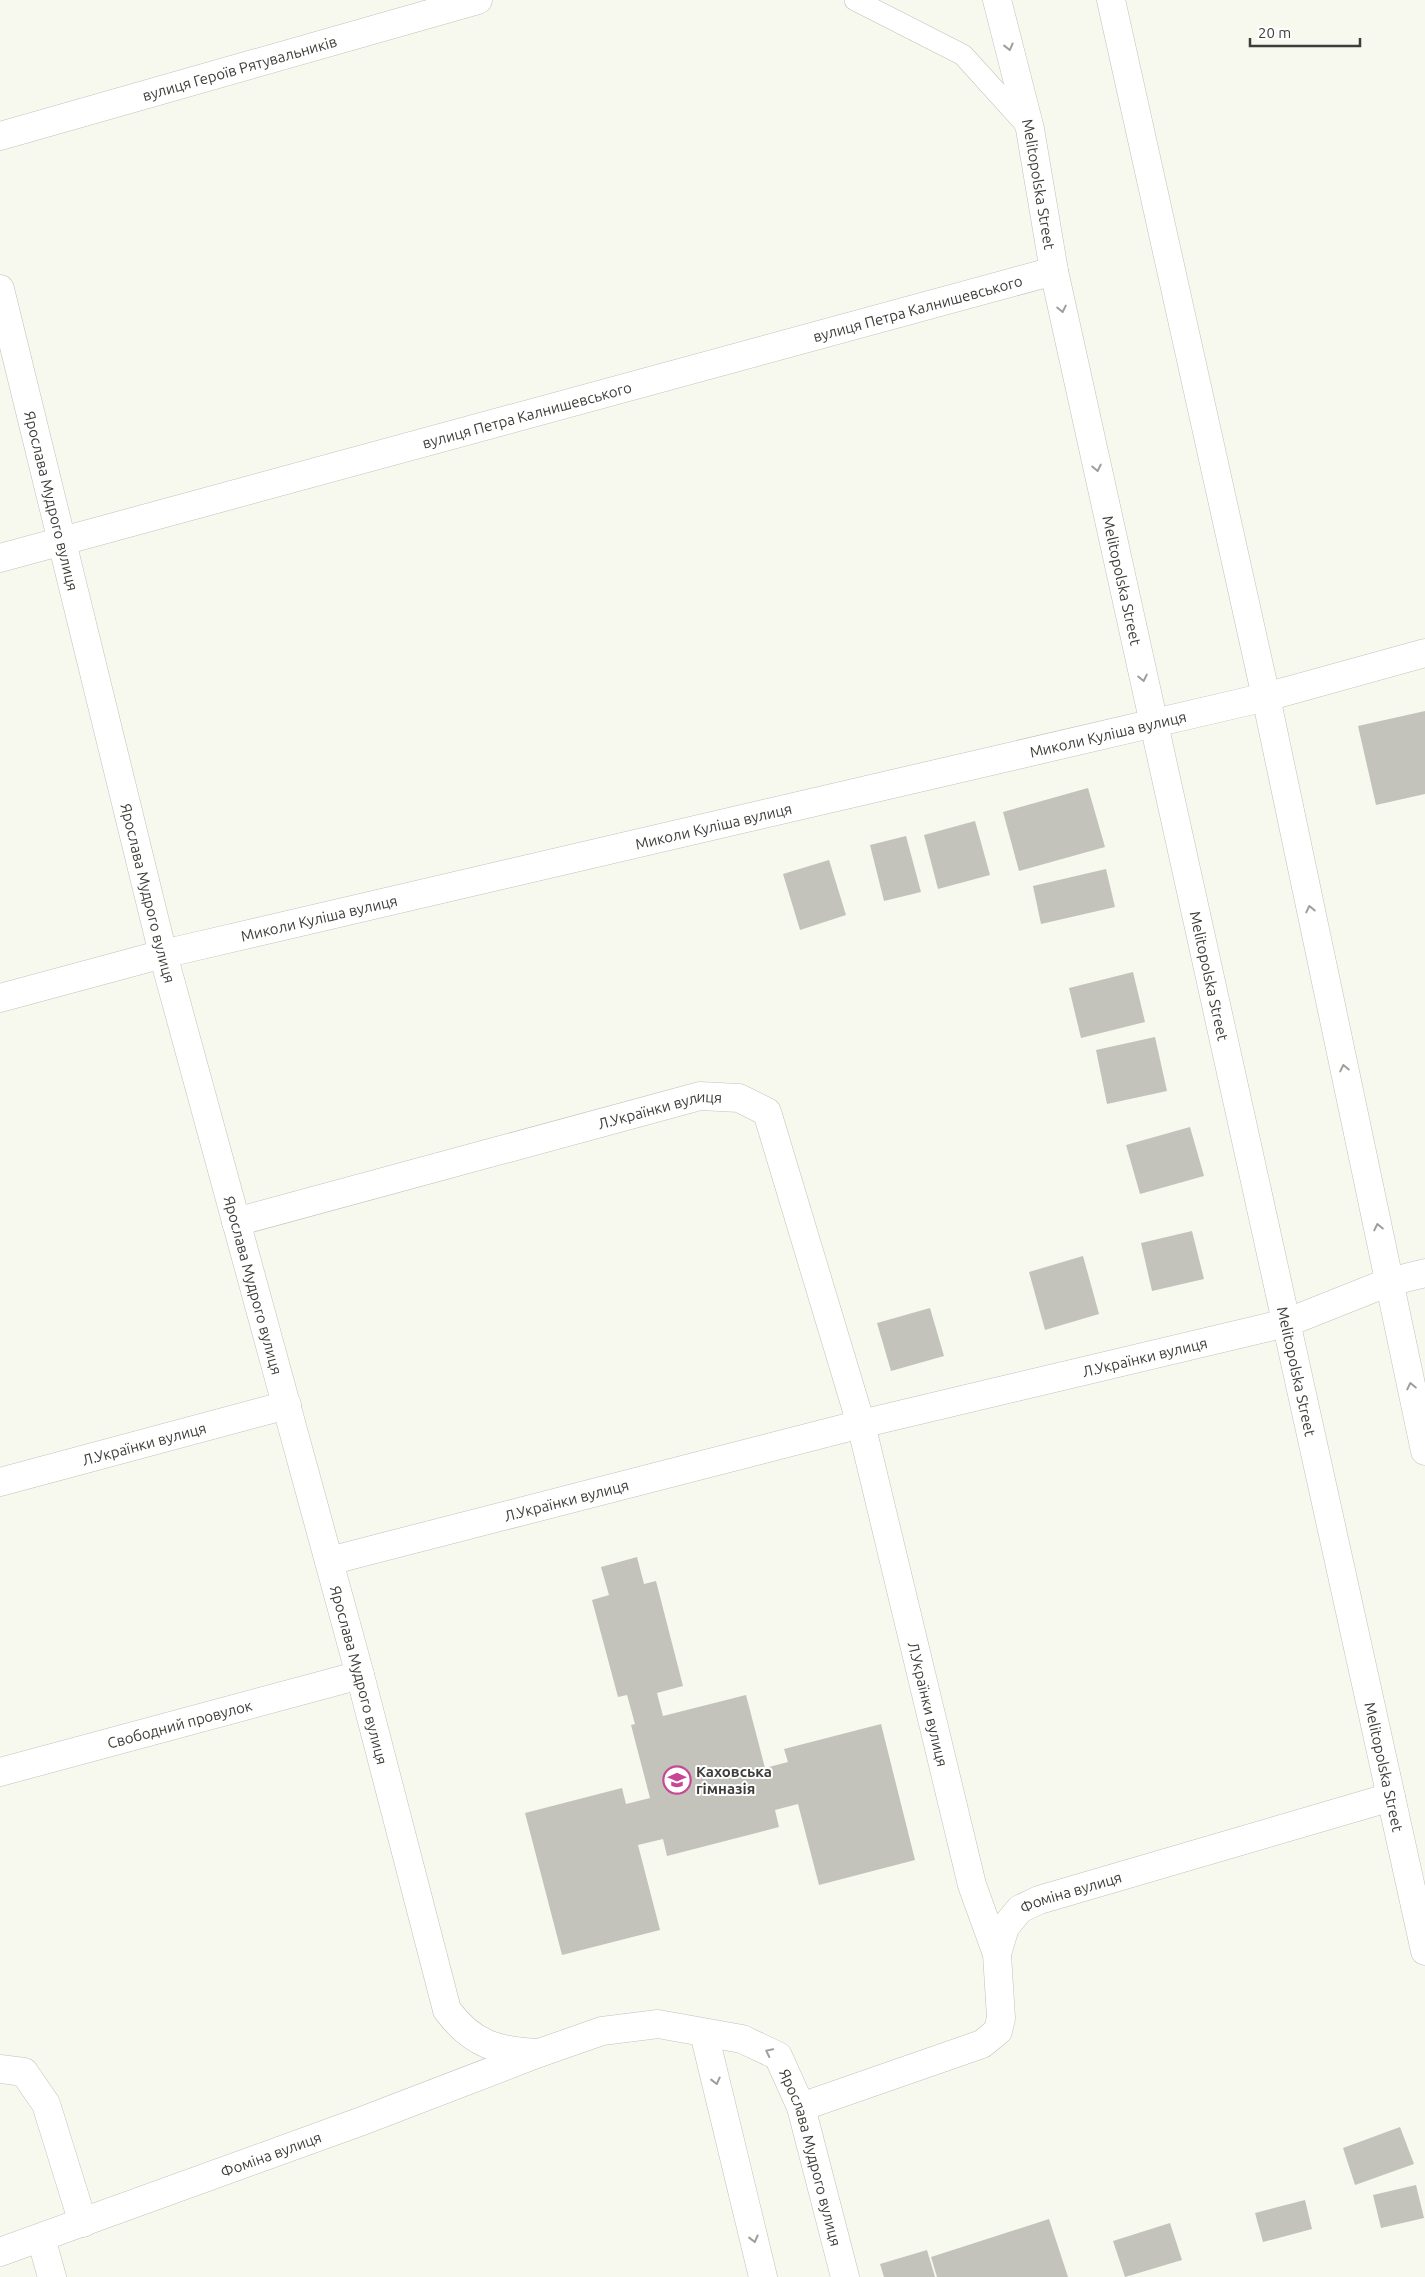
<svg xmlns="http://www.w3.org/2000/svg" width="1425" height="2277" font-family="Ubuntu,sans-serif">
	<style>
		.building { fill: #c3c3bb }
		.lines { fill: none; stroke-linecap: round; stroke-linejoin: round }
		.lane-casing { stroke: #c1c2b9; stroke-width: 22 }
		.street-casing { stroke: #c1c2b9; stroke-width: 29 }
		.secondary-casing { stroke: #c1c2b9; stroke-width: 29 }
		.lane { stroke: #fff; stroke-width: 21 }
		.street { stroke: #fff; stroke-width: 28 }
		.secondary { stroke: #fff; stroke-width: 28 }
		.oneway { stroke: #9e9e9c }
		.labels { text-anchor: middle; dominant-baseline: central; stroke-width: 4; stroke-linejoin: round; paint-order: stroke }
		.street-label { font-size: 15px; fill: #3d3d39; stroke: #fff }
		.poi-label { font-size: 15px; font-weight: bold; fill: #3d3d39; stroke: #fff; text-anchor: start }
	</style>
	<rect width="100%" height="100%" fill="#f7f8ee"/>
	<g class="building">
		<path d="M 1425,711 L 1425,794 L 1376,805 L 1358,726 Z"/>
		<path d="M 1088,788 L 1105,847 L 1019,871 L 1003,812 Z"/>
		<path d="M 975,821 L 990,875 L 938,889 L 924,835 Z"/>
		<path d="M 906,836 L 921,892 L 884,901 L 870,845 Z"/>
		<path d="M 829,860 L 846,915 L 800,930 L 783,874 Z"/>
		<path d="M 1106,869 L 1115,907 L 1041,924 L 1033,886 Z"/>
		<path d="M 1133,972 L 1145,1022 L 1081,1038 L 1069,988 Z"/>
		<path d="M 1155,1037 L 1167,1091 L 1107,1104 L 1096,1050 Z"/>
		<path d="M 1190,1127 L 1204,1176 L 1140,1194 L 1126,1145 Z"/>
		<path d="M 1192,1231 L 1204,1279 L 1152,1291 L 1141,1243 Z"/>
		<path d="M 1083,1256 L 1099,1314 L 1045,1330 L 1029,1272 Z"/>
		<path d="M 930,1308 L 944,1356 L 891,1371 L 877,1323 Z"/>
		<path d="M 637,1557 L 644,1584 L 656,1581 L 683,1686 L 657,1693 L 663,1716 L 746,1695 L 765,1768 L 788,1762 L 784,1749 L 881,1724 L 915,1860 L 819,1885 L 798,1804 L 775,1810 L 779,1827 L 667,1856 L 663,1839 L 638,1845 L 660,1930 L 562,1955 L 525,1813 L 622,1788 L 626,1804 L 650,1798 L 631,1725 L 635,1724 L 627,1695 L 618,1697 L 592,1600 L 609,1595 L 601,1567 Z"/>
		<path d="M 1400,2127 L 1414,2164 L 1355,2185 L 1343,2148 Z"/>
		<path d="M 1416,2185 L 1424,2218 L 1381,2228 L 1373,2195 Z"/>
		<path d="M 1305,2200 L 1312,2229 L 1263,2242 L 1255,2213 Z"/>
		<path d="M 1049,2219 L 1068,2277 L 937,2277 L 931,2257 Z"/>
		<path d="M 1170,2223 L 1182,2260 L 1125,2277 L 1113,2241 Z"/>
		<path d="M 927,2250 L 935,2277 L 884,2277 L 880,2264 Z"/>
	</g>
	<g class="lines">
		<g class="lane-casing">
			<path id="lane" d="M 855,0 L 963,55 L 1030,129"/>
		</g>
		<g class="street-casing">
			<g id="street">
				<path id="s1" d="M 0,289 L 163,954 L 360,1675 L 447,2010 C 473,2045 497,2051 539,2053"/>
				<path id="s2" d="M 0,558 L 1054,271"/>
				<path id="s3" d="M 0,998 L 163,954 L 1266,697 L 1425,653"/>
				<path id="s4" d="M 236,1222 L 700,1096 L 739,1098 L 767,1112 L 861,1424 L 972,1885 L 997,1954"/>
				<path id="s5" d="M 0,1482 L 287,1405"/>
				<path id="s6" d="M 329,1561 L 861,1424 L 1286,1323 L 1389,1282 L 1425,1273"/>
				<path id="s7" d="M 0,1772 L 360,1675"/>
				<path d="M 704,2033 L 763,2277"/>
				<path d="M 0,2069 L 24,2072 L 46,2104 L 83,2223"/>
				<path id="s8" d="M 801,2107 L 982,2044 L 998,2031 L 1001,2018 L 997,1954 L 1005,1927 L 1020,1909 L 1039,1900 L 1391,1797"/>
				<path d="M 41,2238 L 52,2277"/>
				<path id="s9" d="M 0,2252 L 362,2121 L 539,2053 L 602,2031 L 658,2024 L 742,2039 L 778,2056 L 801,2107 L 845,2277"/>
			</g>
		</g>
		<g class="secondary-casing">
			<g id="secondary">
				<path id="s10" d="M 997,0 L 1030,129 L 1054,271 L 1425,1951"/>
				<path d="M 1111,0 L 1266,697 L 1425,1451"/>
				<path id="s11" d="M 0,136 L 478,0"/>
			</g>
		</g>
		<use href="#lane" class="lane"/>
		<use href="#street" class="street"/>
		<use href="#secondary" class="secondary"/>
	</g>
	<defs><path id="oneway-chevron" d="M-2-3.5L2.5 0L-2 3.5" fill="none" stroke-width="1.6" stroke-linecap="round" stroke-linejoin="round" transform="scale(1.25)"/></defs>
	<g class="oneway">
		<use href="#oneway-chevron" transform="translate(1009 47) rotate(76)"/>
		<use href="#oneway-chevron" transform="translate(1062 309) rotate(78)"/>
		<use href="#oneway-chevron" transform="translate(1097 468) rotate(78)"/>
		<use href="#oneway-chevron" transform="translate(1143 678) rotate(78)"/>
		<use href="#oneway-chevron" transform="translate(1310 909) rotate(-102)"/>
		<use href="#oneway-chevron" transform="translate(1344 1068) rotate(-102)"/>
		<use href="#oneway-chevron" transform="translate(1378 1227) rotate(-102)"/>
		<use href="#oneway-chevron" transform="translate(1411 1386) rotate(-102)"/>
		<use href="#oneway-chevron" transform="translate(769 2052) rotate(-154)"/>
		<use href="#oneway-chevron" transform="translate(716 2081) rotate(76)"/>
		<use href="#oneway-chevron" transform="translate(754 2239) rotate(76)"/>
	</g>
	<defs>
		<g id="school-ring" transform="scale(1.4375)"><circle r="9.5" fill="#fff" stroke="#c64895" stroke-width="1.5"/><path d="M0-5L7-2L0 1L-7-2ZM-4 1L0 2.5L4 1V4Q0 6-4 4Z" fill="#c64895"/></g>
	</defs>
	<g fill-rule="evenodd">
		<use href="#school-ring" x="677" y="1780"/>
	</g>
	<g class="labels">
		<g class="street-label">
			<text stroke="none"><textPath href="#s11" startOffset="249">вулиця Героїв Рятувальників</textPath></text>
			<text stroke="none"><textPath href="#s10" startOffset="189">Melitopolska Street</textPath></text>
			<text stroke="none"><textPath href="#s2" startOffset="951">вулиця Петра Калнишевського</textPath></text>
			<text stroke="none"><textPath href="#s2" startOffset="546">вулиця Петра Калнишевського</textPath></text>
			<text stroke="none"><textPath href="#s1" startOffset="218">Ярослава Мудрого вулиця</textPath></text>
			<text stroke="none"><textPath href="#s10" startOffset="594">Melitopolska Street</textPath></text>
			<text stroke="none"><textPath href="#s3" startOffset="1139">Миколи Куліша вулиця</textPath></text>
			<text stroke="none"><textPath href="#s3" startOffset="734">Миколи Куліша вулиця</textPath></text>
			<text stroke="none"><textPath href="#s1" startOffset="622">Ярослава Мудрого вулиця</textPath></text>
			<text stroke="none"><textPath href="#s3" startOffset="329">Миколи Куліша вулиця</textPath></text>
			<text stroke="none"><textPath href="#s10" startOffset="999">Melitopolska Street</textPath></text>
			<text stroke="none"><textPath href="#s4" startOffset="439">Л.Українки вулиця</textPath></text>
			<text stroke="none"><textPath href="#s1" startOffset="1028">Ярослава Мудрого вулиця</textPath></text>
			<text stroke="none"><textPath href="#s6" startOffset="841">Л.Українки вулиця</textPath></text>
			<text stroke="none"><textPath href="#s10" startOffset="1404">Melitopolska Street</textPath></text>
			<text stroke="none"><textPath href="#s5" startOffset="149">Л.Українки вулиця</textPath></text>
			<text stroke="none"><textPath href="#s6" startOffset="245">Л.Українки вулиця</textPath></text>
			<text stroke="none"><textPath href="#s1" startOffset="1432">Ярослава Мудрого вулиця</textPath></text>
			<text stroke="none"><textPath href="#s4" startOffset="1165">Л.Українки вулиця</textPath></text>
			<text stroke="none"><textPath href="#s7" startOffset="186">Свободний провулок</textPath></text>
			<text stroke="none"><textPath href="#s10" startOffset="1809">Melitopolska Street</textPath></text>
			<text stroke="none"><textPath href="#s8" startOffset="395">Фоміна вулиця</textPath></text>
			<text stroke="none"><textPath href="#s9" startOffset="288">Фоміна вулиця</textPath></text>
			<text stroke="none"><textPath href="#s9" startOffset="930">Ярослава Мудрого вулиця</textPath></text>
		</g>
		<g class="poi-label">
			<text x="696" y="1771">Каховська<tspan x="696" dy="17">гімназія</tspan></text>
		</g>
	</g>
	<path d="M1250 38v8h110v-8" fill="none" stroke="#3d3d39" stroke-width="2.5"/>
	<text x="1258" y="38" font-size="15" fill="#3d3d39" stroke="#ffffff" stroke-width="4" paint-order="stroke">20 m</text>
</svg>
